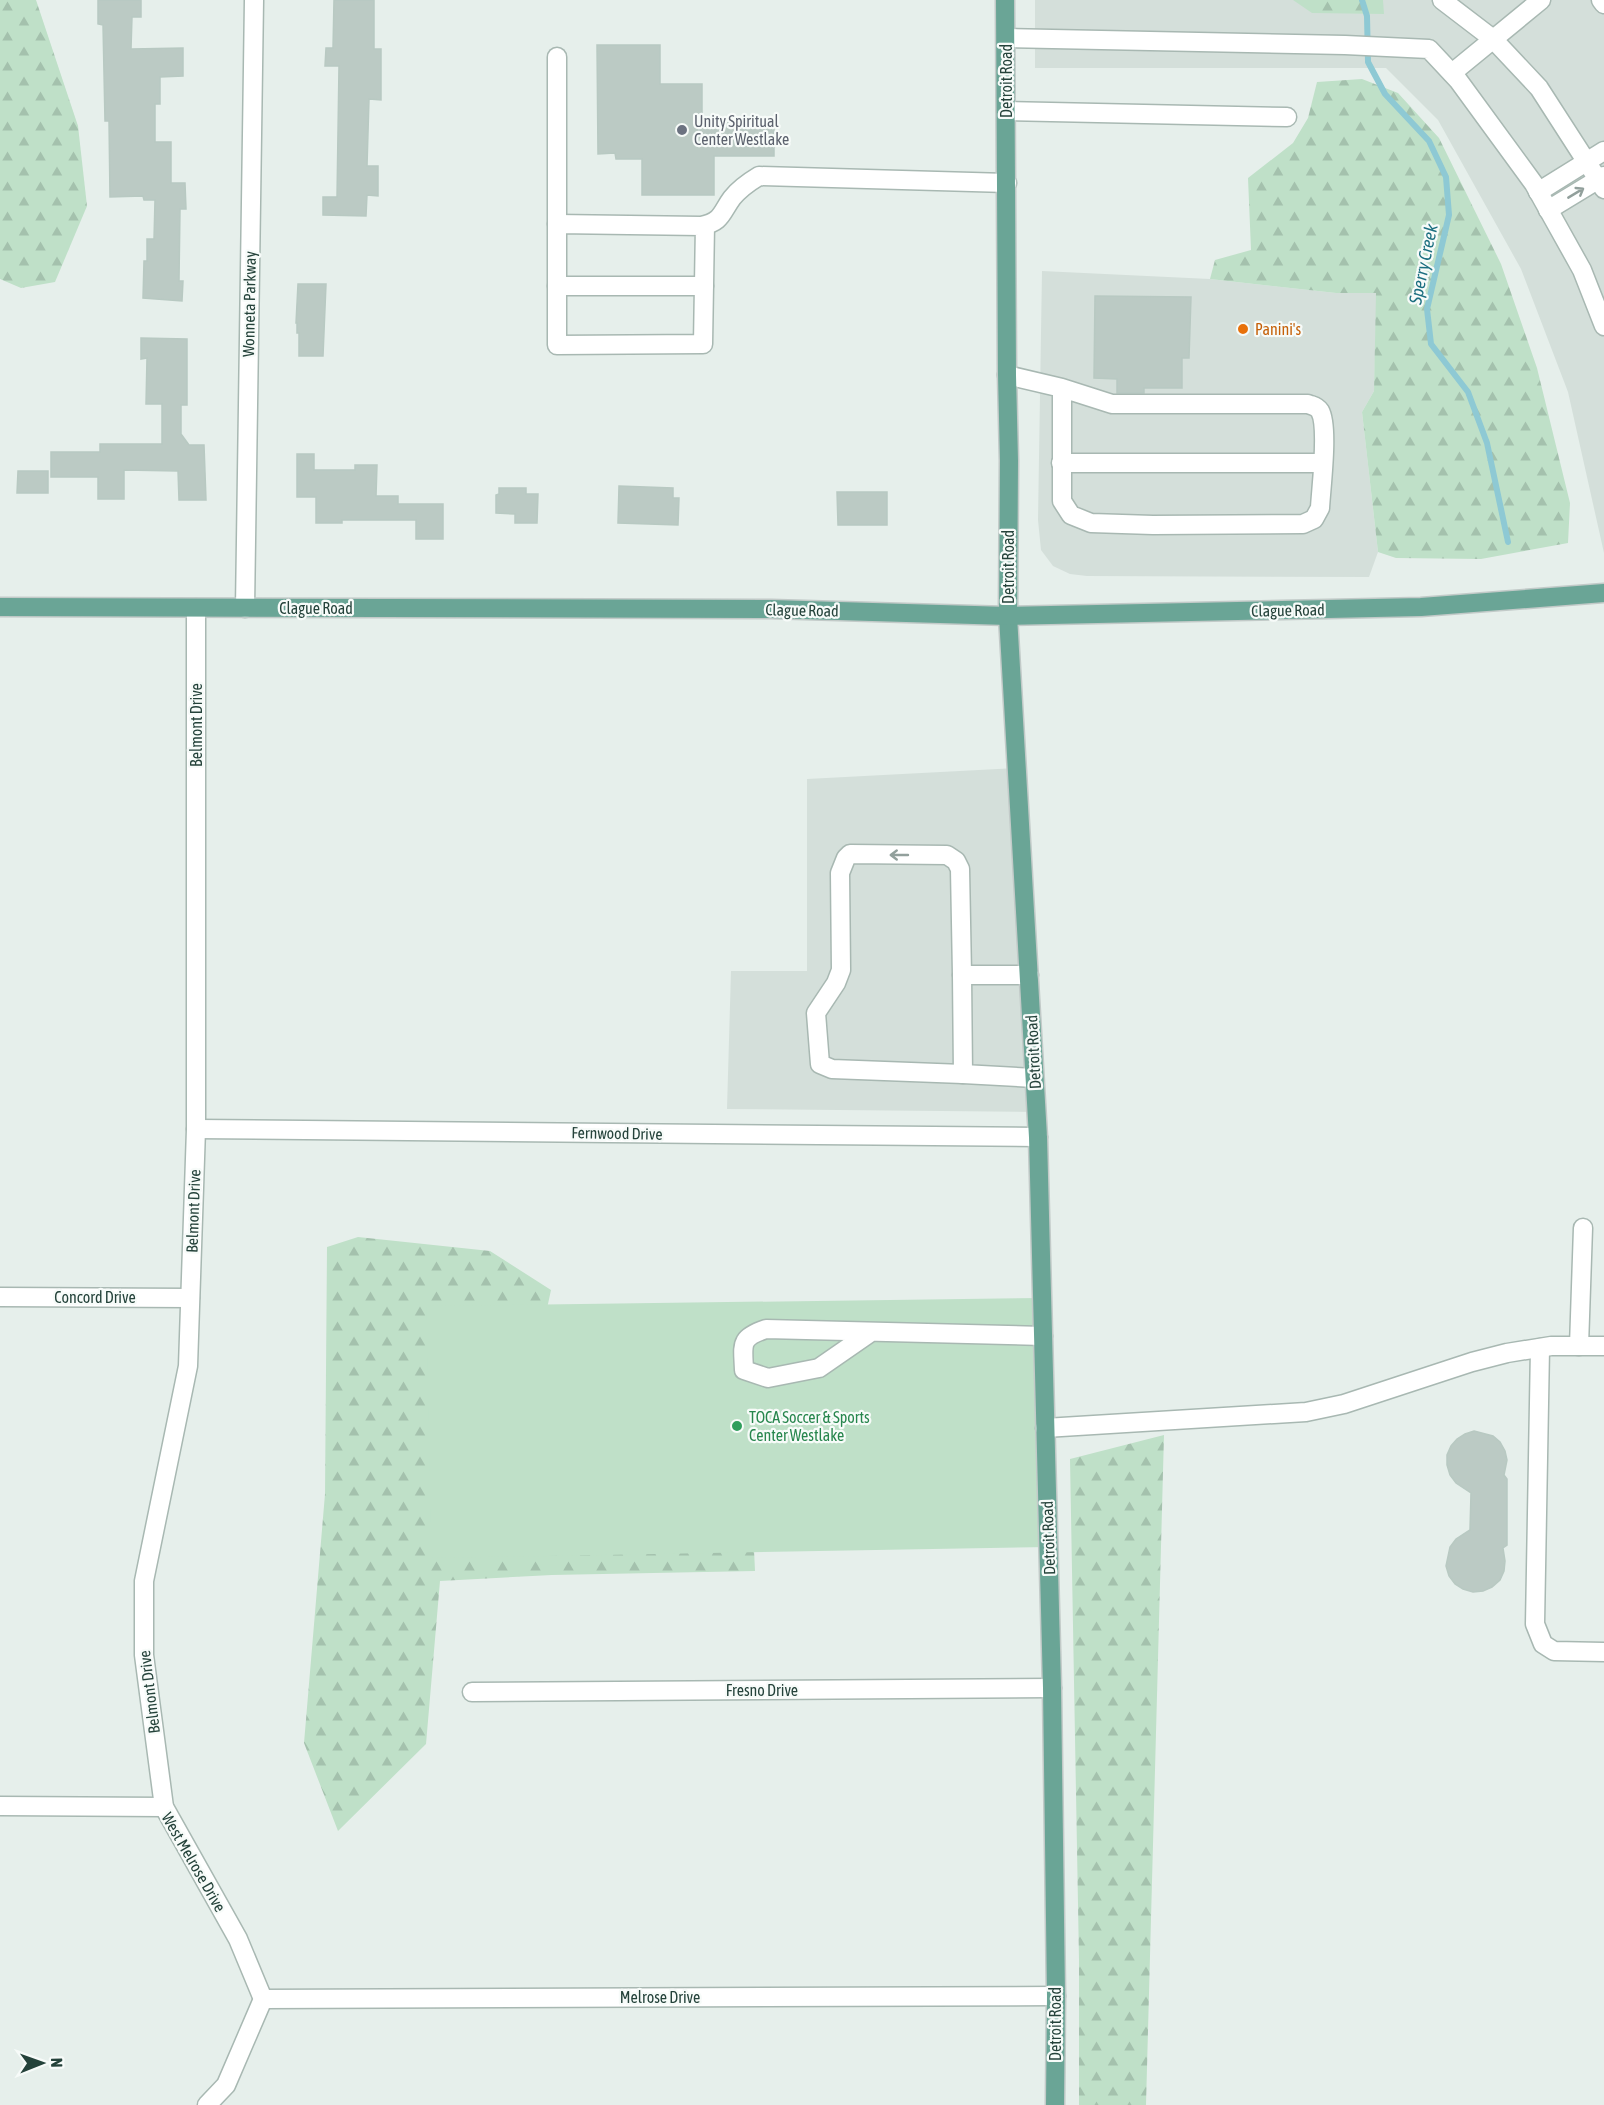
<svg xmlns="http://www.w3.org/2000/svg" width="1604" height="2105" font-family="'Asap Condensed',sans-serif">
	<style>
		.built { fill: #d4dfda }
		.forest { fill: url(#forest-firs) }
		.pitch { fill: #bfe0c8 }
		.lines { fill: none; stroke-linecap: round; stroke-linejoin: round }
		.stream { stroke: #8ec9d4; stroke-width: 6 }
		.building { fill: #bbcac4; stroke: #b8c9c2; stroke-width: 1.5 }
		.minor-casing { stroke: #a8b8b2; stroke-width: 21 }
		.major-casing { stroke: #c2cac8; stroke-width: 21 }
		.minor { stroke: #fff; stroke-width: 18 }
		.major { stroke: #6aa596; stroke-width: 18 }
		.oneway { stroke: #92a09c }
		.worship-dot { fill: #6b7280; stroke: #f7fbf9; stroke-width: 2 }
		.food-dot { fill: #e8710a; stroke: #f7fbf9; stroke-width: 2 }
		.leisure-dot { fill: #2e9e5b; stroke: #f7fbf9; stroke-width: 2 }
		.labels { text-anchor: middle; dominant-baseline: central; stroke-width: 4.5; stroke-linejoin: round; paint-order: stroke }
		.street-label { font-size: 16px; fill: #24423a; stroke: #f7fbf9 }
		.worship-label { font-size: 16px; fill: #5b616d; stroke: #f7fbf9; text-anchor: start }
		.food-label { font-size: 16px; fill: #c56008; stroke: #f7fbf9; text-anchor: start }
		.leisure-label { font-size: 16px; fill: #27864d; stroke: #f7fbf9; text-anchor: start }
		.water-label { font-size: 18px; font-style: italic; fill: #1c6f80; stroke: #f7fbf9 }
	</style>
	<defs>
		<pattern id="forest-firs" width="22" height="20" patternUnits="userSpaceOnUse" patternTransform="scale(1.5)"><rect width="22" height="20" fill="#bfe0c8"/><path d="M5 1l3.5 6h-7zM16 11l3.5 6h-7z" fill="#a4c1ad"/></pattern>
	</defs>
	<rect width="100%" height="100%" fill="#e6efeb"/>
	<g class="built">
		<path d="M 1035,0 L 1604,0 L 1604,553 L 1568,392 L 1521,269 L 1438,120 L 1386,68 L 1035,68 Z"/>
		<path d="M 1042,271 L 1210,279 L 1336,293 L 1377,293 L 1374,391 L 1362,412 L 1378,552 L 1369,577 L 1087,576 L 1070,574 L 1053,566 L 1041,550 L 1038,520 Z"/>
		<path d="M 1017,768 L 1036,1112 L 727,1109 L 731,971 L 807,971 L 807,779 Z"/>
	</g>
	<g class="forest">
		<path d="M 0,0 L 36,0 L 78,126 L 87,206 L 55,282 L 21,288 L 0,279 Z"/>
		<path d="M 1293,0 L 1383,0 L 1384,14 L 1312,13 Z"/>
		<path d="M 1362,79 L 1398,93 L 1439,138 L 1501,264 L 1537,368 L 1570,503 L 1568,543 L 1481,559 L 1396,558 L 1378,552 L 1362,412 L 1374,391 L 1376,293 L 1336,293 L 1210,279 L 1215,260 L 1251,250 L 1248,178 L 1293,143 L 1308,118 L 1317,82 Z"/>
		<path d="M 358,1237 L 490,1251 L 551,1290 L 502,1517 L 752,1506 L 755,1571 L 552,1575 L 440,1581 L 426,1744 L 338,1831 L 304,1743 L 325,1494 L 327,1247 Z"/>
		<path d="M 1164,1435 L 1146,2105 L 1079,2105 L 1079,1960 L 1070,1459 Z"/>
	</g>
	<path class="pitch" d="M 1042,1298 L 1049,1547 L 431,1558 L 426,1306 Z"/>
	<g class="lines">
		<path class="stream" d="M 1362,0 L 1367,16 L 1368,62 L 1385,94 L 1429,141 L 1446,177 L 1449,215 L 1427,309 L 1431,344 L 1468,392 L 1487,443 L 1508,542"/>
	</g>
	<g class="building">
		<path d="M 98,0 L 141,0 L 141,17 L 132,17 L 131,49 L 183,48 L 183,76 L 160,77 L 160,104 L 155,104 L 155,142 L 171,142 L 171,183 L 185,183 L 186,209 L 180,209 L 179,281 L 183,281 L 182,301 L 143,298 L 144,261 L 147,261 L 147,239 L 154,239 L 155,200 L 144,200 L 143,196 L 110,197 L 109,121 L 105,121 L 103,25 L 98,24 Z"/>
		<path d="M 334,0 L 374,0 L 374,49 L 381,49 L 381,100 L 369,99 L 367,166 L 378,166 L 378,196 L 367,195 L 366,216 L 323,215 L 323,197 L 337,197 L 339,66 L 325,66 L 326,48 L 333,48 Z"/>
		<path d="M 597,45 L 660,45 L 660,84 L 702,84 L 702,123 L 774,123 L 774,156 L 714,156 L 714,195 L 642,195 L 642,159 L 616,159 L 615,153 L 598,154 Z"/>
		<path d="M 298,284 L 326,284 L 323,356 L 299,356 L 299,333 L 297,333 L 297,323 L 296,323 Z"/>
		<path d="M 1095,296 L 1191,297 L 1189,358 L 1182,358 L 1182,388 L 1144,388 L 1144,393 L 1117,393 L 1117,379 L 1094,378 Z"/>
		<path d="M 141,338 L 187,339 L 187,405 L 181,405 L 181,434 L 189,445 L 204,445 L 206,500 L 179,500 L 178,471 L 124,470 L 124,499 L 98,499 L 98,477 L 51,477 L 51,452 L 100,452 L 100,444 L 162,444 L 162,404 L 146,404 L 147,358 L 141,359 Z"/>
		<path d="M 297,454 L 314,454 L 314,470 L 355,470 L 355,465 L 377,465 L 376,496 L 398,496 L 398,504 L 443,504 L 443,539 L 416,539 L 416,520 L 342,520 L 342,523 L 316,523 L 316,497 L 297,497 Z"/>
		<path d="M 18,471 L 48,471 L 48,493 L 17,493 Z"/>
		<path d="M 619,486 L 673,488 L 673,498 L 679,498 L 678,525 L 618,523 Z"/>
		<path d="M 499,488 L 526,488 L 526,494 L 538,494 L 537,523 L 515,523 L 515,514 L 496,513 L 496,495 L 499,494 Z"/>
		<path d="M 837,492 L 887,492 L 887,525 L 838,525 Z"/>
		<path d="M 1474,1431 L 1493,1436 L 1500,1442 L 1505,1451 L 1507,1460 L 1504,1475 L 1507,1479 L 1507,1545 L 1503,1548 L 1505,1561 L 1504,1571 L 1500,1580 L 1492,1587 L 1483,1591 L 1473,1592 L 1463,1589 L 1455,1584 L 1449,1576 L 1446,1566 L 1450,1547 L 1456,1539 L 1470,1530 L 1471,1493 L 1456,1483 L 1450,1475 L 1447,1465 L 1447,1455 L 1451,1446 L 1457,1439 L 1465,1434 Z"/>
	</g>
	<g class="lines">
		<g class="minor-casing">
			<g id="minor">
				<path d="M 1442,0 L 1493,39 L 1539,88 L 1604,189"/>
				<path d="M 1601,0 L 1604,4"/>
				<path d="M 1006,38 L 1345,45 L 1429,49 L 1458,80 L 1534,184 L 1582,270 L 1604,326"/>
				<path d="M 1452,73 L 1541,0"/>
				<path d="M 1006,111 L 1287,117"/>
				<path d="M 1538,192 L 1604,151"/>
				<path d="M 1548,210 L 1604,176"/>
				<path d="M 557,224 L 557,57"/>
				<path d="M 705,225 L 703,344 L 557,345 L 557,224 L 701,226 C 722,222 721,213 732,198 C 740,188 749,182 759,176 L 1007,183"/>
				<path d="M 557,286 L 704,286"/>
				<path d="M 1007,375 L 1062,388 L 1062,501 L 1071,515 L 1091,523 L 1153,525 L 1303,524 L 1314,519 L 1320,508 C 1321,488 1329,427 1320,411 C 1317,406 1313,406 1308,404 L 1112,404 L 1062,388"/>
				<path d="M 1061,463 L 1322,463"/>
				<path d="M 196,608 L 196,1129 L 188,1366 L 144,1581 L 144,1655 L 164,1807 L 238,1939 L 263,1999"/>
				<path d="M 245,608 L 254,0"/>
				<path d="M 962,975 L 960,869 L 956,861 L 947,855 L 850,854 L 846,858 L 840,873 L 841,970 L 836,983 L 816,1013 L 820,1064 L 832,1069 L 963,1074"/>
				<path d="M 1029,975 L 962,975 L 963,1074 L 1034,1078"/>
				<path d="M 196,1129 L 1038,1137"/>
				<path d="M 0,1297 L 190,1298"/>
				<path d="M 871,1332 L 819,1368 L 768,1378 L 744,1370 C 743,1344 739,1338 766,1329 L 1043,1336"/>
				<path d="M 1579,1346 L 1583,1228"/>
				<path d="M 1540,1348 L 1535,1624 L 1543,1644 L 1554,1651 L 1604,1652"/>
				<path d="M 1045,1428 L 1306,1412 L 1344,1404 L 1472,1362 L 1507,1353 L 1551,1346 L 1604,1346"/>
				<path d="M 472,1692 L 1052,1688"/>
				<path d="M 0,1806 L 164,1807"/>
				<path d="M 263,1999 L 1056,1996"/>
				<path d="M 207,2105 L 226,2085 L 263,1999"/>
			</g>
		</g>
		<g class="major-casing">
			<g id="major">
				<path d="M 1005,0 L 1007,375 L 1009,461 L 1008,616 L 1038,1137 L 1052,1688 L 1056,1996 L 1055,2105"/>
				<path d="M 0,607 L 771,609 L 1008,616 L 1421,607 L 1604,593"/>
			</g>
		</g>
		<use href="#minor" class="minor"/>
		<use href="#major" class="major"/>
	</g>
	<defs><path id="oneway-shaft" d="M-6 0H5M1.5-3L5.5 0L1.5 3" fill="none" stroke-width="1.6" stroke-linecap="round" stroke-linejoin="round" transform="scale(1.5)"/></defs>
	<g class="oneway">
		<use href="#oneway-shaft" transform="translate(1576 193) rotate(-31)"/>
		<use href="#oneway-shaft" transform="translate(899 855) rotate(-180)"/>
	</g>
	<circle class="worship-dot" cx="682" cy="130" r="6"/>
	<circle class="food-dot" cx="1243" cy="329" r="6"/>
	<circle class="leisure-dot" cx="737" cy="1426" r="6"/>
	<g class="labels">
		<g class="street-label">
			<text transform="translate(1006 81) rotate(-90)">Detroit Road</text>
			<text transform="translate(249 304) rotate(-89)">Wonneta Parkway</text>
			<text transform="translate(1008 567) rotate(-90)">Detroit Road</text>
			<text x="316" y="608">Clague Road</text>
			<text transform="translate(802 610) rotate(1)">Clague Road</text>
			<text transform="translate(1288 610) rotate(-1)">Clague Road</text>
			<text transform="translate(196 725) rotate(-90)">Belmont Drive</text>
			<text transform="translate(1033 1052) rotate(-93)">Detroit Road</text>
			<text transform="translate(617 1133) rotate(1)">Fernwood Drive</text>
			<text transform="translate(193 1211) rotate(-88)">Belmont Drive</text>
			<text x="95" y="1297">Concord Drive</text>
			<text transform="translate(1048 1538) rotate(-92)">Detroit Road</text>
			<text x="762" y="1690">Fresno Drive</text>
			<text transform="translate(149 1692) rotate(-97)">Belmont Drive</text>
			<text transform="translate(194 1862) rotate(60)">West Melrose Drive</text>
			<text x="660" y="1997">Melrose Drive</text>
			<text transform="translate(1055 2024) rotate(-90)">Detroit Road</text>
		</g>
		<g class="worship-label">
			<text x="694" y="121">Unity Spiritual<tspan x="694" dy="18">Center Westlake</tspan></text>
		</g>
		<g class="food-label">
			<text x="1255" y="329">Panini's</text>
		</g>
		<g class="leisure-label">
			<text x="749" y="1417">TOCA Soccer &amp; Sports<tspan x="749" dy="18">Center Westlake</tspan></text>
		</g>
		<g class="water-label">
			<text transform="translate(1423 264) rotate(-78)">Sperry Creek</text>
		</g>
	</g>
	<g transform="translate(42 2063) rotate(89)" stroke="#f7fbf9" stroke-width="4.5" paint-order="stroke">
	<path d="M0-4.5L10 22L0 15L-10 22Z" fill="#24423a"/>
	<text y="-9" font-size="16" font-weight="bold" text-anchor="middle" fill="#24423a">N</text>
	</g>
</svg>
